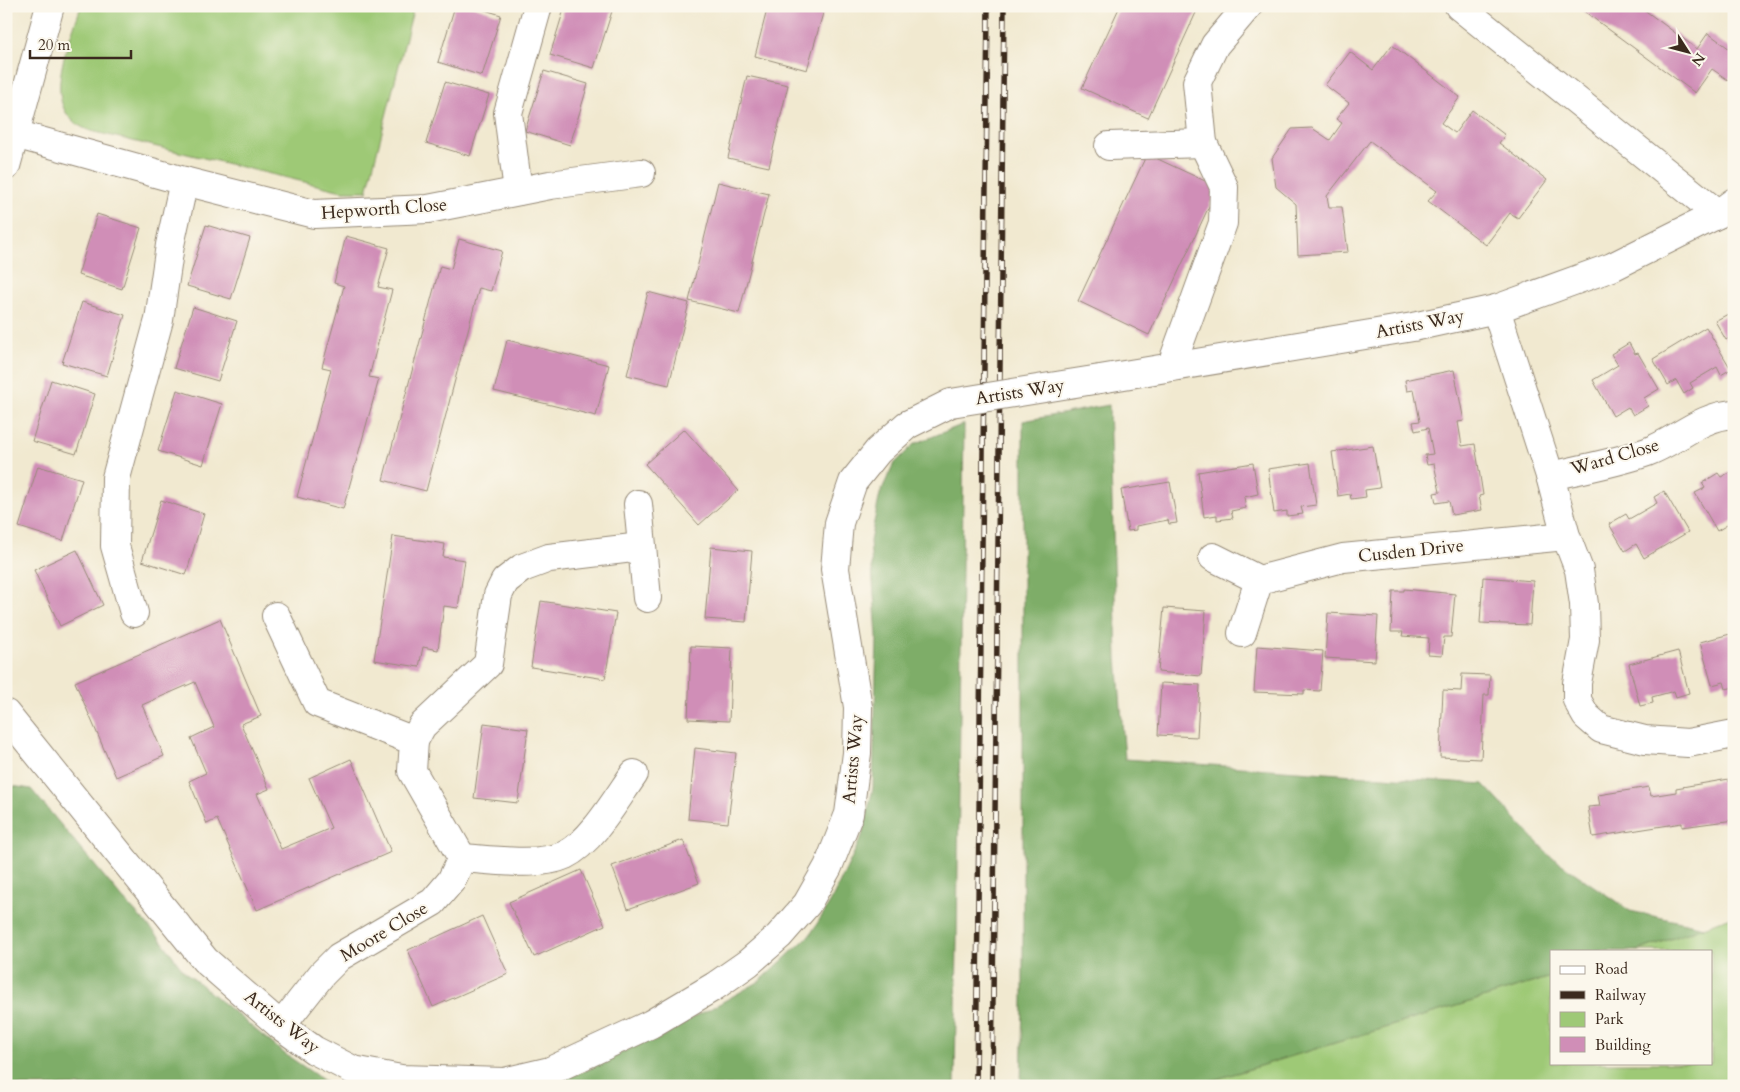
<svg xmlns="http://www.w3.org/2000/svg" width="1740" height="1092" font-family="Cardo,serif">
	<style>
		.green { fill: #9ec976; stroke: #6c7a4a }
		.forest { fill: #7ead67; stroke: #5c6c42 }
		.building { fill: #d08eb7 }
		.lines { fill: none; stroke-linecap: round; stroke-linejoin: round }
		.minor-casing { stroke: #968a77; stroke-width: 30 }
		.minor { stroke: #fff; stroke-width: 28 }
		.rail-casing { stroke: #3b2a1e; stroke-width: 5.5 }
		.rail { stroke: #fbf7ec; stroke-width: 4; stroke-dasharray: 11; stroke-linecap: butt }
		.minor-bridge-casing { stroke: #968a77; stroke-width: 30; stroke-linecap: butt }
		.minor-bridge { stroke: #fff; stroke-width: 28 }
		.labels { text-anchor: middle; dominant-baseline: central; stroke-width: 4; stroke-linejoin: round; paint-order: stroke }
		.street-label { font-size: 18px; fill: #3b2a1e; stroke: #fbf7ec }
	</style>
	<rect width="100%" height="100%" fill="#fbf7ec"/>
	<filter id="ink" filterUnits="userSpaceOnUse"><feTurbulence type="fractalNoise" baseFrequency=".02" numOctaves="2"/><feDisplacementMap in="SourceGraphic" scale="10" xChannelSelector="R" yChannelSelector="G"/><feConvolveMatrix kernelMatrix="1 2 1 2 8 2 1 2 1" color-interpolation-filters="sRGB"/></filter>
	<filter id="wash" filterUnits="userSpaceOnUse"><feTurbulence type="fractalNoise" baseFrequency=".0096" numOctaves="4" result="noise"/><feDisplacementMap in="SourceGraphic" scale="20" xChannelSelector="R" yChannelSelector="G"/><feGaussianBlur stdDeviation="1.12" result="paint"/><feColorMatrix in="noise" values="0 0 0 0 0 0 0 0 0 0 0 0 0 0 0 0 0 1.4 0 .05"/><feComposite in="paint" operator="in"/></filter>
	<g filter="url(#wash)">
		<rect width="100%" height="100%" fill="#f1e9d0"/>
		<g class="green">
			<path d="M 81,6 L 414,6 L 367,191 L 342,191 L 91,131 C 35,112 69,45 81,6 Z"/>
			<path d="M 1734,916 L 1734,1086 L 1194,1086 L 1551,977 L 1551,1063 L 1711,1063 L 1711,951 L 1637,951 Z"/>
		</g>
		<g class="forest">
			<path d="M 1109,405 L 1117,657 L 1125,759 L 1483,784 L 1550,856 L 1630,911 L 1704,927 L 1637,951 L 1551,951 L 1551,977 L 1194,1086 L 1021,1086 L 1023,1000 L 1023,421 Z"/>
			<path d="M 964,424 L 955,1086 L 545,1086 L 587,1070 L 708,1010 L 760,981 L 810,935 L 830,903 L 862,836 L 873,788 L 877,636 L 870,541 L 880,494 L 893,465 L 914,444 Z"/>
			<path d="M 6,785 L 31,789 L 122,898 L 159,937 L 184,971 L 285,1054 L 332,1086 L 6,1086 Z"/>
		</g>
		<g id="blocks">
			<g class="building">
				<path d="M 455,6 L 472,6 L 501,15 L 482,76 L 438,62 Z"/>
				<path d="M 565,6 L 613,8 L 594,68 L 550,55 Z"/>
				<path d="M 768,6 L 825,6 L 807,70 L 755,56 Z"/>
				<path d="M 1120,6 L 1199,6 L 1148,118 L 1082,88 Z"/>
				<path d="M 1577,6 L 1639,6 L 1697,49 L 1708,33 L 1734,52 L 1734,73 L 1728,80 L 1712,69 L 1695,93 Z"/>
				<path d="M 1392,45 L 1460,97 L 1441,123 L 1455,133 L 1472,110 L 1505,135 L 1499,143 L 1547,180 L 1518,218 L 1510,213 L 1486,245 L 1428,201 L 1437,191 L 1370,141 L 1327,196 L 1329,207 L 1342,207 L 1348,252 L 1298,255 L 1296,204 L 1276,187 L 1272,158 L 1292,129 L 1312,128 L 1330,140 L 1342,123 L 1336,119 L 1349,103 L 1325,85 L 1350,52 L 1373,70 Z"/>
				<path d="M 544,71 L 588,84 L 570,145 L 525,131 Z"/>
				<path d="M 747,76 L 788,85 L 769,167 L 728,158 Z"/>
				<path d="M 445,82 L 489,95 L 470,156 L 426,143 Z"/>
				<path d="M 1147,154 L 1218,187 L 1149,335 L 1078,301 Z"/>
				<path d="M 718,182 L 769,194 L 739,313 L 689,301 Z"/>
				<path d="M 97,214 L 141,228 L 122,289 L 78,275 Z"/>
				<path d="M 206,225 L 250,238 L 231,299 L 187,286 Z"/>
				<path d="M 346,236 L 389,248 L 378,287 L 392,290 L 369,377 L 379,379 L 343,509 L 297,497 L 331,369 L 322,367 L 344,286 L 334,283 Z"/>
				<path d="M 459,239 L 502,251 L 491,291 L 479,288 L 426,491 L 383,480 L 440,266 L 451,269 Z"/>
				<path d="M 648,292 L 689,303 L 669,385 L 627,375 Z"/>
				<path d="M 82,302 L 125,315 L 107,376 L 62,363 Z"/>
				<path d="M 193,307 L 237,321 L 218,381 L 174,368 Z"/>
				<path d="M 1728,314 L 1732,321 L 1734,320 L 1734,335 L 1726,340 L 1715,321 Z"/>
				<path d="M 1706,327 L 1731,369 L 1721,375 L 1717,367 L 1690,383 L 1693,388 L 1684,394 L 1676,380 L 1668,385 L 1653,359 Z"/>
				<path d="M 507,340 L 609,365 L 596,416 L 494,391 Z"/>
				<path d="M 1629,343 L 1635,354 L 1638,353 L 1659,389 L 1644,398 L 1648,406 L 1633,415 L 1628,407 L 1613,416 L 1593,380 L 1618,365 L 1611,354 Z"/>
				<path d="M 1454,370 L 1464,421 L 1458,422 L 1462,446 L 1475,444 L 1483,495 L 1479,496 L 1482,510 L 1452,515 L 1449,501 L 1436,503 L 1434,493 L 1440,492 L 1434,464 L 1427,465 L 1425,455 L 1433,454 L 1428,428 L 1415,431 L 1413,422 L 1420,421 L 1414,390 L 1407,391 L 1405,380 Z"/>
				<path d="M 51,380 L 95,394 L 76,454 L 32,441 Z"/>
				<path d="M 177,390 L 222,404 L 203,465 L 158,451 Z"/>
				<path d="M 684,429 L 738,490 L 699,525 L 645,464 Z"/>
				<path d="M 1373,446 L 1380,488 L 1365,490 L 1366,497 L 1351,499 L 1350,494 L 1338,496 L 1332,452 Z"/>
				<path d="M 1253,463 L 1258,494 L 1244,497 L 1246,508 L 1231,511 L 1233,518 L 1217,520 L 1217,515 L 1204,517 L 1198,472 Z"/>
				<path d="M 1310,463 L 1316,505 L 1301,507 L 1303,514 L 1287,516 L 1287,511 L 1274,513 L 1268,469 Z"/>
				<path d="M 38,466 L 82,479 L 63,541 L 19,527 Z"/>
				<path d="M 1734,470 L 1734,521 L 1717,531 L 1695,493 L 1705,488 L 1702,483 L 1718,473 L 1721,477 Z"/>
				<path d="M 1170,482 L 1177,523 L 1169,524 L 1168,520 L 1136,526 L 1136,530 L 1128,531 L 1121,490 Z"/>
				<path d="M 1664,491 L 1688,532 L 1644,558 L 1636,544 L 1625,551 L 1609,524 L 1626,514 L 1629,519 L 1657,503 L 1654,497 Z"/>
				<path d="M 161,500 L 204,514 L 186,575 L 142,561 Z"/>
				<path d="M 393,536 L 445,544 L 443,557 L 465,560 L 458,608 L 444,606 L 438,650 L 423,647 L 419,667 L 374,660 Z"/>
				<path d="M 711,547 L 752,551 L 746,622 L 705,619 Z"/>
				<path d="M 77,550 L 103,605 L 60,626 L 34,570 Z"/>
				<path d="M 1483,577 L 1533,581 L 1530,625 L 1480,623 Z"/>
				<path d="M 1404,589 L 1455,594 L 1451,637 L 1444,637 L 1442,656 L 1428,655 L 1429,638 L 1402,636 L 1403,632 L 1391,632 L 1393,591 L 1404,591 Z"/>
				<path d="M 541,601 L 616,613 L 605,679 L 531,667 Z"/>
				<path d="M 1164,608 L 1206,611 L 1201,676 L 1158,672 Z"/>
				<path d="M 1328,613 L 1378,616 L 1375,661 L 1325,658 Z"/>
				<path d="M 220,619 L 261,716 L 241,724 L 269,789 L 257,794 L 281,849 L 331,828 L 309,778 L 351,759 L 391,852 L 257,910 L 217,819 L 207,824 L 189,781 L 206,773 L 191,738 L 214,727 L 195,682 L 142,705 L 164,756 L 116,777 L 75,682 Z"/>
				<path d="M 1734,633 L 1734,687 L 1726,689 L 1724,682 L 1712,685 L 1700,642 Z"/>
				<path d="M 691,646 L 732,648 L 729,721 L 688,719 Z"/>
				<path d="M 1257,646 L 1323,651 L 1320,691 L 1304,690 L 1304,694 L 1254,692 Z"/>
				<path d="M 1678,651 L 1689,693 L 1676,697 L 1674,691 L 1652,697 L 1653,703 L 1640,706 L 1629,664 Z"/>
				<path d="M 1462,674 L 1490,675 L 1489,695 L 1484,695 L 1481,759 L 1440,757 L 1443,690 L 1461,691 Z"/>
				<path d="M 1161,683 L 1200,685 L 1197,737 L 1158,735 Z"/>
				<path d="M 484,723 L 528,729 L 518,803 L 474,798 Z"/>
				<path d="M 695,748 L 736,753 L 728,823 L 688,819 Z"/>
				<path d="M 1729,779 L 1729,782 L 1734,781 L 1734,820 L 1682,827 L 1682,823 L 1593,837 L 1588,807 L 1600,806 L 1598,795 L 1649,787 L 1651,796 L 1676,792 L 1676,788 Z"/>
				<path d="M 683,840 L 699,883 L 628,909 L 612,866 Z"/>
				<path d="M 581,870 L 605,925 L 534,957 L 509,902 Z"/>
				<path d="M 482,916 L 508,974 L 433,1007 L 408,950 Z"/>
			</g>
		</g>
	</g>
	<g filter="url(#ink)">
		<use href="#blocks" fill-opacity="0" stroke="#968a77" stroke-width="1"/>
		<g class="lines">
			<g class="minor-casing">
				<g id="minor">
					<path d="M 1459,6 L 1718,214"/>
					<path d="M 15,134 L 184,181 L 314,214 L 428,209 L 550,185 L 641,173"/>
					<path d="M 1109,146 L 1203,143"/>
					<path d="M 6,166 L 50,6"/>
					<path d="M 518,191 L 508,113 L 538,6"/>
					<path d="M 1496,309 L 1550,476 L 1566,536 L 1579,570 L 1584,604 L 1585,640 L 1577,683 L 1577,700 L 1586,716 L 1601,729 L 1645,740 L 1688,743 L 1734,734"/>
					<path d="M 1171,367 L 1223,223 L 1224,187 L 1203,143 L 1197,82 L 1215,45 L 1248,6"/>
					<path d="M 1100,379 L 1413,327 L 1496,309 L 1612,267 L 1718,214 L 1734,202"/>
					<path d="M 1550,476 C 1582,469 1615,463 1647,452 C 1677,441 1700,416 1734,414"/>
					<path d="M 638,504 L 647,598"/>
					<path d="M 1213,557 L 1259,580 L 1343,558 L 1566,536"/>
					<path d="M 134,613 L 115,546 L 116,478 L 159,320 L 170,245 L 184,181"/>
					<path d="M 276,616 L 317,703 L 414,741 L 412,771 L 462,858 L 451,881 L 433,902 L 339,957 L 322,974 L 281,1026"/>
					<path d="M 1242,633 L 1259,580"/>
					<path d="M 6,714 L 205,960 L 281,1026 L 314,1050 L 353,1070 L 401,1079 L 504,1082 L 550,1071 L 651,1024 L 715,986 L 748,963 L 779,936 L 807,904 L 828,867 L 849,814 L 857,753 L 858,707 L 835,569 L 839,523 L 853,482 L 878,451 L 907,425 L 951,403"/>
					<path d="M 414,741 L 422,726 L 488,664 L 498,595 L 505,581 L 522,568 L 549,558 L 641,547"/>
					<path d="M 462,858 C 491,860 539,867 565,855 C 592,842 617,798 634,774"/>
				</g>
			</g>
			<use href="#minor" class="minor"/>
			<g class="rail-casing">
				<g id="rail">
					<path d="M 976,1086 L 988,6"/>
					<path d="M 992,1086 L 1004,6"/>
				</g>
			</g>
			<use href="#rail" class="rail"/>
			<g class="minor-bridge-casing">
				<path id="minor-bridge" d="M 951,403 L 1100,379"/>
			</g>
			<use href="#minor-bridge" class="minor-bridge"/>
		</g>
	</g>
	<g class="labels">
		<g class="street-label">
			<text transform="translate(384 209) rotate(-4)">Hepworth Close</text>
			<text transform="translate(1420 324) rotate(-11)">Artists Way</text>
			<text transform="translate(1020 392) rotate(-9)">Artists Way</text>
			<text transform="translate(1615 457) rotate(-16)">Ward Close</text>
			<text transform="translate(1411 551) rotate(-6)">Cusden Drive</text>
			<text transform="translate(853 759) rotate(-85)">Artists Way</text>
			<text transform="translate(384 932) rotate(-31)">Moore Close</text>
			<text transform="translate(282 1022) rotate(38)">Artists Way</text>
		</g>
	</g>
	<rect width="1740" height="1092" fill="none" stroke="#fbf7ec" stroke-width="25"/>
	<rect x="1550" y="950" width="162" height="115" fill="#fbf7ec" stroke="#aea59a"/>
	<rect x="1560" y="966" width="25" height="8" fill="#ffffff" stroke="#aea59a"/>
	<text x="1595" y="974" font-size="15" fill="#3b2a1e">Road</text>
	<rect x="1560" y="991" width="25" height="8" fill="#3b2a1e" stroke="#aea59a"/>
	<text x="1595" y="1000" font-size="15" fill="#3b2a1e">Railway</text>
	<rect x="1560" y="1012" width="25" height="15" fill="#9ec976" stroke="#aea59a"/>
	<text x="1595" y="1024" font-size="15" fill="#3b2a1e">Park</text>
	<rect x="1560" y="1037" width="25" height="15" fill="#d08eb7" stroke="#aea59a"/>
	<text x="1595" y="1050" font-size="15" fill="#3b2a1e">Building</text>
	<g transform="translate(1688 52) rotate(126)" stroke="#fbf7ec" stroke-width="4" paint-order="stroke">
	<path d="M0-4L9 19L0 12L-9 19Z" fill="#3b2a1e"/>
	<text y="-8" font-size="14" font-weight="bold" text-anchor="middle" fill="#3b2a1e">N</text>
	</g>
	<path d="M30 50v8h101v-8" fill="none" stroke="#3b2a1e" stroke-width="2.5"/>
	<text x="38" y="50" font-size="15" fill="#3b2a1e" stroke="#fbf7ec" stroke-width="4" paint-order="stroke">20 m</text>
</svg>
